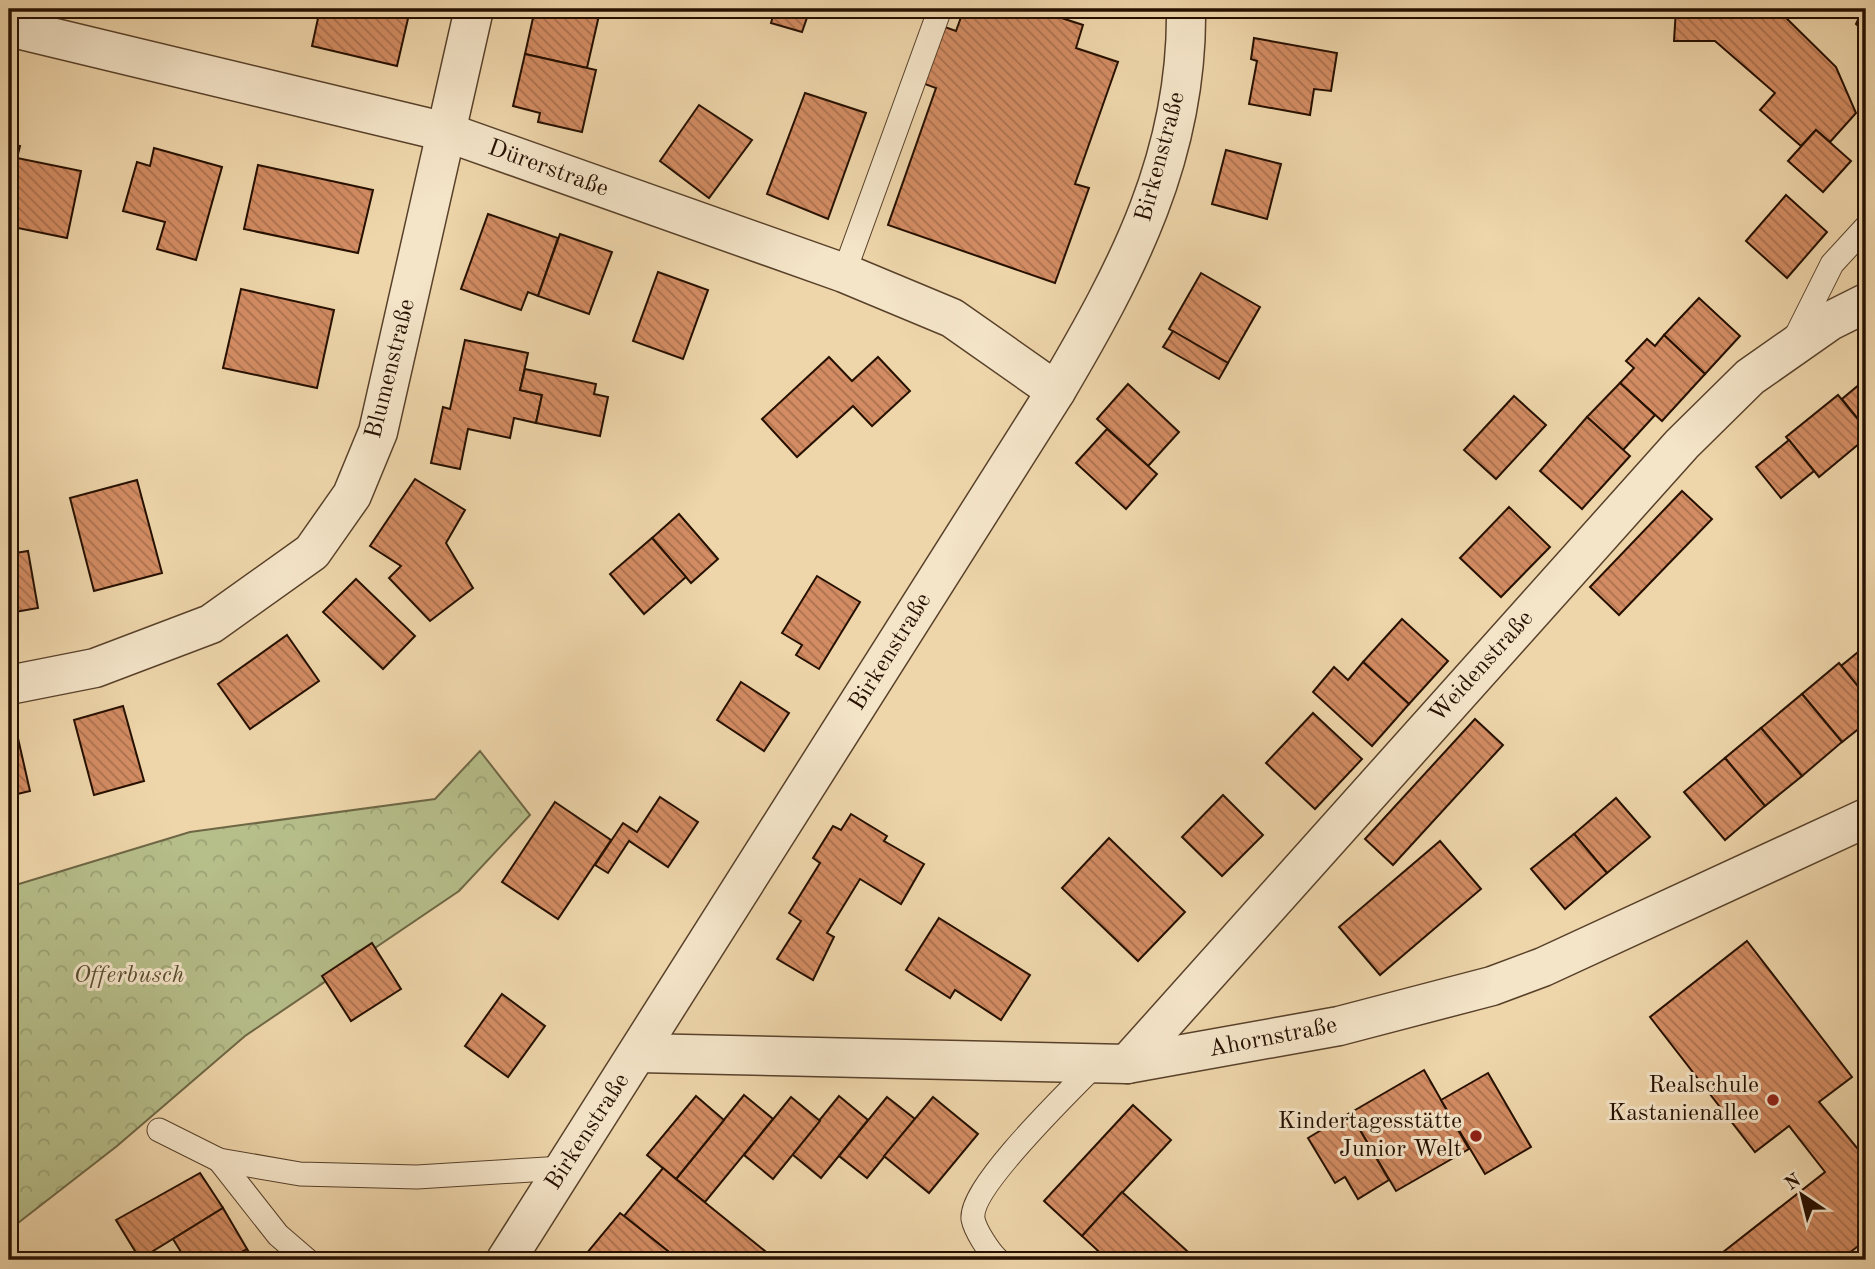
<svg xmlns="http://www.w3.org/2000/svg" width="1875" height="1269" font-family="'Old Standard TT',serif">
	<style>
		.park { fill: url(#park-crowns); stroke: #6e6745; stroke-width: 2 }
		.building { fill: url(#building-back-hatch); stroke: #261000; stroke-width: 2 }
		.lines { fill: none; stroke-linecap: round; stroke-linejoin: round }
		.service-casing { stroke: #58412a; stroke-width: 25 }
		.minor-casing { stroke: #58412a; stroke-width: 41 }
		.tertiary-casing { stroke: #58412a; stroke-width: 41 }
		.service { stroke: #f4e4c8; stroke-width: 23 }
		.minor { stroke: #f4e4c8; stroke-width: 38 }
		.tertiary { stroke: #f4e4c8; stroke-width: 38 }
		.poi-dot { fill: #8f2418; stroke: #f4e4c8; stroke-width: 2.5 }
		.labels { text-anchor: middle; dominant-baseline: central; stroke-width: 6; stroke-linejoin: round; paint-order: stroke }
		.street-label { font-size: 24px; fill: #261000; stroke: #f4e4c8 }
		.park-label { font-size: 24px; font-style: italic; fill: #584d30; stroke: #f4e4c8 }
		.poi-label { font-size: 24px; fill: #261000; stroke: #f4e4c8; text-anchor: end }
	</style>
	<defs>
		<pattern id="park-crowns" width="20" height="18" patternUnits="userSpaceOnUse" patternTransform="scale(1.75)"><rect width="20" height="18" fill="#b6be8a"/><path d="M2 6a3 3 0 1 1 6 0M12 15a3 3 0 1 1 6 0" fill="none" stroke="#9ca275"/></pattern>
		<pattern id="building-back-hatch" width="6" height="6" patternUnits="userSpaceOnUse" patternTransform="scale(1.75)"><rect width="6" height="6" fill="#d38c63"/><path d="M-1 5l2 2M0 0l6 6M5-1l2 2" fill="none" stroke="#ab714f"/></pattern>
	</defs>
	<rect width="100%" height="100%" fill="#eed5aa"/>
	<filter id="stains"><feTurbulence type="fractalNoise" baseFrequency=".00286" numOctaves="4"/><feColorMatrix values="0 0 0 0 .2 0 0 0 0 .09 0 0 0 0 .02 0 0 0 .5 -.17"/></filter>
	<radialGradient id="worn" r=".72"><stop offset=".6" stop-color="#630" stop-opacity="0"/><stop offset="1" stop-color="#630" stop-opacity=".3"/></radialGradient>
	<path class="park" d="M 480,751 L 530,815 L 459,891 L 245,1036 L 117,1146 L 9,1230 L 9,887 L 190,832 L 435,799 Z"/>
	<g class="building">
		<path d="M 320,9 L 358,13 L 359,9 L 410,10 L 397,66 L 312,46 Z"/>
		<path d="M 535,9 L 600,11 L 587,68 L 525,54 Z"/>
		<path d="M 775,9 L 810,9 L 802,32 L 771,23 Z"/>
		<path d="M 964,9 L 978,13 L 980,9 L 1034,9 L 1083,25 L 1076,48 L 1118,62 L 1075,184 L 1089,188 L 1055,283 L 888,225 L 936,88 L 922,83 L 942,26 L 956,31 Z"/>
		<path d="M 1676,9 L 1777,9 L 1836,67 L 1856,113 L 1830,142 L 1816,130 L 1801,146 L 1760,110 L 1775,93 L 1715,41 L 1674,41 Z"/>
		<path d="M 1863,9 L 1866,9 L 1866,33 L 1856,24 Z"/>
		<path d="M 1254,38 L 1337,53 L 1331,91 L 1314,89 L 1310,115 L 1249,104 L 1257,61 L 1251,59 Z"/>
		<path d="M 525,54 L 596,70 L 582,132 L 538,122 L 540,113 L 513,106 Z"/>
		<path d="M 805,93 L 866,113 L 828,219 L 767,194 Z"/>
		<path d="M 699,105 L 752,140 L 709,198 L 660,161 Z"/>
		<path d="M 1816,130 L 1851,161 L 1823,192 L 1788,161 Z"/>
		<path d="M 9,144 L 20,146 L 17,158 L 81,171 L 67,238 L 13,227 L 17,210 L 9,208 Z"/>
		<path d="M 154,148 L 222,167 L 196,260 L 157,249 L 165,222 L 123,211 L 137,162 L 150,166 Z"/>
		<path d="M 1226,150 L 1281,164 L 1267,219 L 1212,204 Z"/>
		<path d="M 258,165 L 373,190 L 358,253 L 244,229 Z"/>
		<path d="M 1786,195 L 1827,232 L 1787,278 L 1746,241 Z"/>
		<path d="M 488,214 L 558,238 L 538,296 L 528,292 L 521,310 L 461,289 Z"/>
		<path d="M 560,234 L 612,252 L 589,314 L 538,296 Z"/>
		<path d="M 658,272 L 708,290 L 683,359 L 633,341 Z"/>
		<path d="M 1201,273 L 1260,307 L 1228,363 L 1169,329 Z"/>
		<path d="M 241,289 L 334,310 L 317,388 L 223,368 Z"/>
		<path d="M 1699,298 L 1740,336 L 1705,374 L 1664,335 Z"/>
		<path d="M 1173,331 L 1228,363 L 1219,379 L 1163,347 Z"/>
		<path d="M 1664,335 L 1705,374 L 1662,421 L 1620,383 L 1634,368 L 1626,361 L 1647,339 L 1655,346 Z"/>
		<path d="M 465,340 L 528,353 L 520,390 L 542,395 L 536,423 L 514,418 L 510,438 L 468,429 L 460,469 L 431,463 L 443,407 L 450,409 Z"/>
		<path d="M 829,357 L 852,381 L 878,357 L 910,391 L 872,426 L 853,406 L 797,457 L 762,419 Z"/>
		<path d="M 525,369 L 596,384 L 594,394 L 608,397 L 600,436 L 536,423 L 542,395 L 520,390 Z"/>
		<path d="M 1866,379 L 1866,429 L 1842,399 Z"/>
		<path d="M 1620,383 L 1655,415 L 1623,450 L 1587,417 Z"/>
		<path d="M 1128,384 L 1179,432 L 1148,466 L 1097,419 Z"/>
		<path d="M 1838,395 L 1866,429 L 1866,438 L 1819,477 L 1786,437 Z"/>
		<path d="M 1514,396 L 1546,425 L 1496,479 L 1464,450 Z"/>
		<path d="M 1587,417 L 1630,456 L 1582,509 L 1540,471 Z"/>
		<path d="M 1107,429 L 1157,474 L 1126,509 L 1076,463 Z"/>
		<path d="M 1789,440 L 1814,471 L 1781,498 L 1756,467 Z"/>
		<path d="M 415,479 L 465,510 L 446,543 L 473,588 L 430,621 L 389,578 L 401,566 L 370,546 Z"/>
		<path d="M 137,480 L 162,573 L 94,591 L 70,498 Z"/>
		<path d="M 1682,491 L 1712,519 L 1619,615 L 1590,587 Z"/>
		<path d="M 1509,507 L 1550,547 L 1501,597 L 1460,558 Z"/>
		<path d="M 679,514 L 718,559 L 691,583 L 652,538 Z"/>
		<path d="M 652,538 L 686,577 L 644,614 L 610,574 Z"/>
		<path d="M 28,551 L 38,608 L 9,613 L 9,554 Z"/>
		<path d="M 817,576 L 860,602 L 819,669 L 796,655 L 802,645 L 782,633 Z"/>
		<path d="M 356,579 L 415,636 L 383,669 L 323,612 Z"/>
		<path d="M 1402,619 L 1448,661 L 1409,704 L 1363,662 Z"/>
		<path d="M 287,635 L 319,681 L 250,729 L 218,684 Z"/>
		<path d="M 1863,648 L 1866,653 L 1866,696 L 1841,666 Z"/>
		<path d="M 1363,662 L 1409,704 L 1372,746 L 1313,692 L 1334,667 L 1348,680 Z"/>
		<path d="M 1839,663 L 1866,696 L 1866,723 L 1842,742 L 1802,694 Z"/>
		<path d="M 741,682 L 789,713 L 764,751 L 717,720 Z"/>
		<path d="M 1802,694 L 1842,742 L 1802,776 L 1761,728 Z"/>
		<path d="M 123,706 L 144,781 L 94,795 L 74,720 Z"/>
		<path d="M 1313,713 L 1362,759 L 1315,809 L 1266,763 Z"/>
		<path d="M 1475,719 L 1503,745 L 1393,865 L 1365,839 Z"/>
		<path d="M 1761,728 L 1802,776 L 1765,806 L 1725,758 Z"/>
		<path d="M 17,734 L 30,791 L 9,796 L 9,735 Z"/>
		<path d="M 1725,758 L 1765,806 L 1725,840 L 1684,792 Z"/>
		<path d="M 1223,795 L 1263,835 L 1222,876 L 1182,837 Z"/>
		<path d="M 660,797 L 698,822 L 668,867 L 629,841 L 608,873 L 595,865 L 623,823 L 637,832 Z"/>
		<path d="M 1616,798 L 1650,837 L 1607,873 L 1574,834 Z"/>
		<path d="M 555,802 L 611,840 L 558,919 L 502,882 Z"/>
		<path d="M 851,814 L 887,836 L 884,841 L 924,864 L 901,904 L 860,879 L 827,933 L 834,937 L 813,980 L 777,959 L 801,921 L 789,913 L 820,863 L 813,858 L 833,826 L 841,830 Z"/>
		<path d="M 1574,834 L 1607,873 L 1565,909 L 1531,869 Z"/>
		<path d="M 1109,838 L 1185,912 L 1138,961 L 1062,888 Z"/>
		<path d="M 1440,841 L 1481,889 L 1380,975 L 1339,927 Z"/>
		<path d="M 939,918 L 1030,975 L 1001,1020 L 955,990 L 950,998 L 906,970 Z"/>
		<path d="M 1747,941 L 1852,1077 L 1819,1102 L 1857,1148 L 1863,1154 L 1866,1152 L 1866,1240 L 1840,1260 L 1713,1260 L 1825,1172 L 1789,1126 L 1755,1152 L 1650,1017 Z"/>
		<path d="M 372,943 L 401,989 L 351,1021 L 322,976 Z"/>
		<path d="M 502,994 L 545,1026 L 508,1077 L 465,1046 Z"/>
		<path d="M 1424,1070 L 1469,1149 L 1396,1191 L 1350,1113 Z"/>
		<path d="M 1488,1073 L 1531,1147 L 1485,1174 L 1441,1100 Z"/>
		<path d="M 744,1095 L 773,1119 L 705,1202 L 676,1179 Z"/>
		<path d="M 696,1096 L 724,1120 L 676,1179 L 647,1155 Z"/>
		<path d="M 839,1096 L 868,1120 L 821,1178 L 792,1154 Z"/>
		<path d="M 791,1097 L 820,1121 L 773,1179 L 744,1155 Z"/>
		<path d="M 887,1097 L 915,1119 L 867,1178 L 839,1156 Z"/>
		<path d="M 933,1097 L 978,1134 L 929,1193 L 884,1156 Z"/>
		<path d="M 1133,1105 L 1171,1140 L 1082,1236 L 1044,1201 Z"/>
		<path d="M 1350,1113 L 1389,1180 L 1358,1199 L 1345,1177 L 1335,1183 L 1308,1138 Z"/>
		<path d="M 663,1168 L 676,1179 L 776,1260 L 679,1260 L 624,1216 Z"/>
		<path d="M 200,1173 L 223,1208 L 140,1259 L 116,1220 Z"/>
		<path d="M 1122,1192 L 1197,1260 L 1108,1260 L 1082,1236 Z"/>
		<path d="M 223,1208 L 247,1249 L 228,1260 L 186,1260 L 173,1239 Z"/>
		<path d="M 620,1213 L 624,1216 L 679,1260 L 594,1260 L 586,1254 Z"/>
		<path d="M 247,1249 L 254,1260 L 228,1260 Z"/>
	</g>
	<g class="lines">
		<g class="service-casing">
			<g id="service">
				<path d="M 844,273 L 940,9"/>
				<path d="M 1795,338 L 1832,264 L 1866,227"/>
				<path d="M 159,1130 L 219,1160 L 300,1174 L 417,1177 L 563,1168"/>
				<path d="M 219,1160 L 278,1235 L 307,1260"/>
				<path d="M 998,1260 C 989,1252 975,1230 973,1219 C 969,1187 1071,1090 1096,1064"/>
			</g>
		</g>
		<g class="minor-casing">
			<g id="minor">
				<path d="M 9,27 L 446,132 L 844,273 L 952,318 L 1056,391"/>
				<path d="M 9,685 L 95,668 L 211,624 L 312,552 L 352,495 L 378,432 L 474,9"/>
				<path d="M 639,1053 L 1127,1064 L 1339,1026 L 1492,986 L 1543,967 L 1866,818"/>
				<path d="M 1127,1064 L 1682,444 L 1750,377 L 1830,321 L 1866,303"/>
			</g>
		</g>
		<g class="tertiary-casing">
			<path id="tertiary" d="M 506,1260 L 1056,391 C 1128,269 1188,155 1186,9"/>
		</g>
		<use href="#service" class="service"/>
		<use href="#minor" class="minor"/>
		<use href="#tertiary" class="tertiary"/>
	</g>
	<g class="poi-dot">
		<circle cx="1773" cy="1100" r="7"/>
		<circle cx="1476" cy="1136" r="7"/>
	</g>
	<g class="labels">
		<g class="street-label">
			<text transform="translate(1161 157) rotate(-75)">Birkenstraße</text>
			<text transform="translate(548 169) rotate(20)">Dürerstraße</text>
			<text transform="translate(391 369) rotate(-76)">Blumenstraße</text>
			<text transform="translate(891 652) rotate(-58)">Birkenstraße</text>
			<text transform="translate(1482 667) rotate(-48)">Weidenstraße</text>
			<text transform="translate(1273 1038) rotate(-11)">Ahornstraße</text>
			<text transform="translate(588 1132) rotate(-57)">Birkenstraße</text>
		</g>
		<g class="park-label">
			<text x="129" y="976">Offerbusch</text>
		</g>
		<g class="poi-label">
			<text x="1759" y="1086">Realschule<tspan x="1759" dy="28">Kastanienallee</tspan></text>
			<text x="1462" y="1122">Kindertagesstätte<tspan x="1462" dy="28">Junior Welt</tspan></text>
		</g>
	</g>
	<rect width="1875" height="1269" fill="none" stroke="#eed5aa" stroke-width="35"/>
	<rect x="10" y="10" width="1854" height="1248" fill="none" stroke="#261000" stroke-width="3.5"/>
	<rect x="18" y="18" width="1840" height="1234" fill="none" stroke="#261000" stroke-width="2"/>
	<g transform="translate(1802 1195) rotate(325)" stroke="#f4e4c8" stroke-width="5" paint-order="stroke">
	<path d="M0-5L12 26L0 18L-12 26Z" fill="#261000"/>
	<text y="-10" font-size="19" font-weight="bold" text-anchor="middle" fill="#261000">N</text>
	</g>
	<rect width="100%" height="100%" filter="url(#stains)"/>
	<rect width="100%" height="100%" fill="url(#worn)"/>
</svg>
